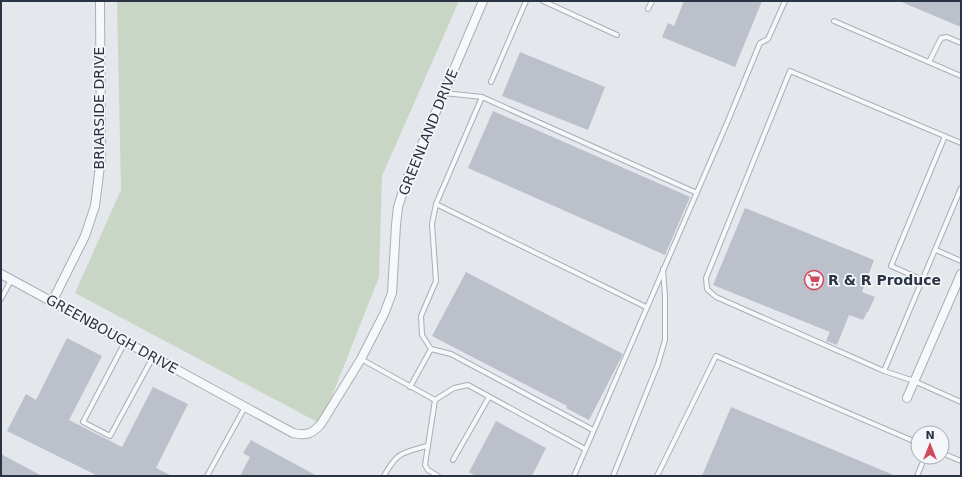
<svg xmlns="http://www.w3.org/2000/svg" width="962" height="477" font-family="'DejaVu Sans',sans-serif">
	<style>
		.green { fill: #c9d6c5 }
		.building { fill: #bbc0ca }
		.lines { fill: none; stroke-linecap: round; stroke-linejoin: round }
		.service-casing { stroke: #a9aeb7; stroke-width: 6 }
		.minor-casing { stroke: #a9aeb7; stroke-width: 10 }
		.service { stroke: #f7f8fa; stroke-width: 4 }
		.minor { stroke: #f7f8fa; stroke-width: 8 }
		.labels { text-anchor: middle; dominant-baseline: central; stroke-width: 3.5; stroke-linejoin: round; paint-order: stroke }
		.street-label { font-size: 14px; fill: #2b3445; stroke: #f4f6f9 }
		.poi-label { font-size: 14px; font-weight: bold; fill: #2b3445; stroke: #f4f6f9; text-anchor: start }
	</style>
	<rect width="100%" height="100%" fill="#e4e7ec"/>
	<path class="green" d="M 117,1 L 459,1 L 382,176 L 379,277 L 321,424 L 75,293 L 121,190 Z"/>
	<g class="building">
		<path d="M 684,1 L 762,1 L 735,67 L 662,37 L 668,23 L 674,26 Z"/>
		<path d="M 899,1 L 961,1 L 961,27 Z"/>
		<path d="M 520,52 L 605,87 L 588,130 L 502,96 Z"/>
		<path d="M 493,111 L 690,197 L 665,255 L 468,168 Z"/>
		<path d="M 745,208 L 874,260 L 862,292 L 875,297 L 868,312 L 867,312 L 863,320 L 849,315 L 837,345 L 826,341 L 830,332 L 713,285 Z"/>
		<path d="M 466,272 L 623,354 L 589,420 L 566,408 L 567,406 L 432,336 Z"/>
		<path d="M 67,338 L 102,356 L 69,420 L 122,447 L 153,387 L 188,404 L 156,468 L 172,476 L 98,476 L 7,431 L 26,394 L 36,400 Z"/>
		<path d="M 731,407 L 896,476 L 702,476 Z"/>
		<path d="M 496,421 L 546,448 L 532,476 L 476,476 L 469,472 Z"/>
		<path d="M 251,440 L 317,476 L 240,476 L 250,457 L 243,453 Z"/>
		<path d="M 1,454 L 42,476 L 1,476 Z"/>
	</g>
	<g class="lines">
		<g class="service-casing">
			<g id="service">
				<path d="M 543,1 L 617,35"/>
				<path d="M 648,9 L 652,1"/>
				<path d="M 834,21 L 961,76"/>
				<path d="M 929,62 L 941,38 L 947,37 L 961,43"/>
				<path d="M 491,82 L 526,1"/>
				<path d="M 444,93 L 482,97 L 697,193"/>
				<path d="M 961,143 L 790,71 L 706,278 L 707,289 L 716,297 L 884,371 L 914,381 L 961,402"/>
				<path d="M 436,204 L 646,307"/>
				<path d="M 936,250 L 961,261"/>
				<path d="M 923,280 L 891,266 L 945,136"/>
				<path d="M 1,299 L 11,280"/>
				<path d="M 125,342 L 83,422 L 110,436 L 153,357"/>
				<path d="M 431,349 L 451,354 L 593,430"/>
				<path d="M 361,359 L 435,400"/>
				<path d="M 884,371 L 961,188"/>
				<path d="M 410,387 L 431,349 L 422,335 L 421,316 L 436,281 L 432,224 L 436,204 L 482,97"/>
				<path d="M 942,453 L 961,461"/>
				<path d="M 453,460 L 489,397"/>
				<path d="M 207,476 L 245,407"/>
				<path d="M 384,476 C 397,452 402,453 427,446"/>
				<path d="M 438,476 L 428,470 L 425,465 L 435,400 L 454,388 L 468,385 L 585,449"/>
				<path d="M 574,476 L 727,123 L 760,43 L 768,39 L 785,1"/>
				<path d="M 613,476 L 658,364 L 665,340 L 665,297 L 663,269"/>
				<path d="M 657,476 L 716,356 L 918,443"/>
				<path d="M 917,476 L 925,457"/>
			</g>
		</g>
		<g class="minor-casing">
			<g id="minor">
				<path d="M 1,274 L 293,433 C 306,436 312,434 321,424 L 361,359 L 384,314 L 392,293 L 396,225 L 398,207 L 406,182 L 483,1"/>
				<path d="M 52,302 L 85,236 L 95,206 L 101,158 L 100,1"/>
				<path d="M 907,398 L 961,274"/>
			</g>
		</g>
		<use href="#service" class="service"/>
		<use href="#minor" class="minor"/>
	</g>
	<defs>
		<g id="supermarket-ring" transform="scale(1)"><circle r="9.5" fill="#f4f6f9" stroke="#d1495b" stroke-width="1.5"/><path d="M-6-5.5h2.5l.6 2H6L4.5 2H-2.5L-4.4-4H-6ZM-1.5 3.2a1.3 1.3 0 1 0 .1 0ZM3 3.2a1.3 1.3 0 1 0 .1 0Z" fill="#d1495b"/></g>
	</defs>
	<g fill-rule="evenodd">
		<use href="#supermarket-ring" x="814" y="280"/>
	</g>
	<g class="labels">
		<g class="street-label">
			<text transform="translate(99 108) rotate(-90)">BRIARSIDE DRIVE</text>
			<text transform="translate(428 132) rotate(-68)">GREENLAND DRIVE</text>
			<text transform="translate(112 334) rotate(29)">GREENBOUGH DRIVE</text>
		</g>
		<g class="poi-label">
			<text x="828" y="280">R &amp; R Produce</text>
		</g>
	</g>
	<rect width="962" height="477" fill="none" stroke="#2b3445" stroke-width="4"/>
	<g transform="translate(930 445)"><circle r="19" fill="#f4f6f9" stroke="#a4a8b1"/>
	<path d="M0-3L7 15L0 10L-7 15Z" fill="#d1495b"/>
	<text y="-6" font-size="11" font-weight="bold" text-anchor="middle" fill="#2b3445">N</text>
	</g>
</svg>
